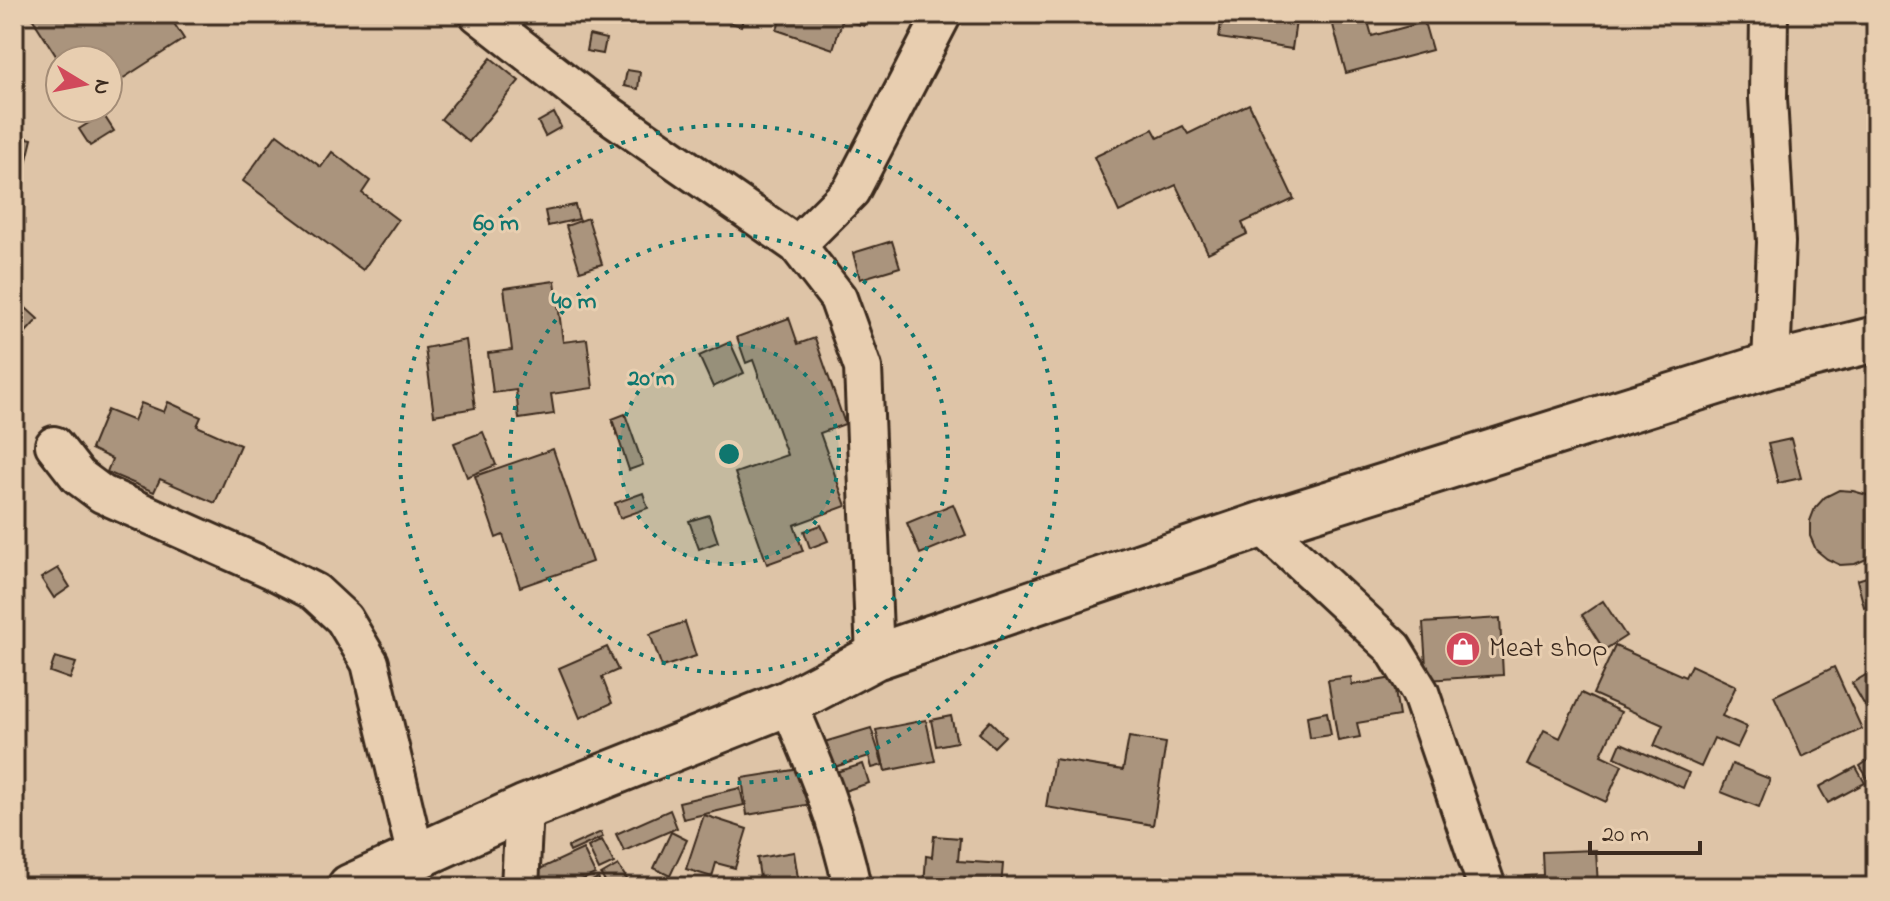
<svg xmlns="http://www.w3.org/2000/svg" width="1890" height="901" font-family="'Indie Flower',sans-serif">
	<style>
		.building { fill: #aa947d; stroke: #3b2a1e; stroke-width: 2 }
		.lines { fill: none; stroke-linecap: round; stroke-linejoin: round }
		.minor-casing { stroke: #3b2a1e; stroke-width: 42 }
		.major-casing { stroke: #3b2a1e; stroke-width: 50 }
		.minor { stroke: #e8ceb0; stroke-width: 36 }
		.major { stroke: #e8ceb0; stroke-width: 44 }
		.ring { fill: none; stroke: #0f766e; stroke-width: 4; stroke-dasharray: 4 8 }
		.labels { text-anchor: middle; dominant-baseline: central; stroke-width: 6; stroke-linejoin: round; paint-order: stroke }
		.poi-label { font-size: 28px; fill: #3b2a1e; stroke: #e8ceb0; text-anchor: start }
		.centre { fill: #0f766e; stroke: #e8ceb0; stroke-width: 4 }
		.ring-label { font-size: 24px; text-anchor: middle; font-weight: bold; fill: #0f766e; stroke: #e8ceb0; stroke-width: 6; stroke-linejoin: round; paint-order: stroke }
	</style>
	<rect width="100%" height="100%" fill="#dec4a7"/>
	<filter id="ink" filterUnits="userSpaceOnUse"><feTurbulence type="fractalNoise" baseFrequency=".0125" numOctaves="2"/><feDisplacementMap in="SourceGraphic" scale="16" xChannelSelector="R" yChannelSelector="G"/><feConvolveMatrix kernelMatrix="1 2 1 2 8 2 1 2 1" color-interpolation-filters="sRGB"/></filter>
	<g filter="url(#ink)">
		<g class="building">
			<path d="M 37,14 L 168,14 L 184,39 L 108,88 L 108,60 L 60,62 L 32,18 Z"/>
			<path d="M 704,14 L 745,14 L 741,26 Z"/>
			<path d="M 782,14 L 868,14 L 864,26 L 843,19 L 833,49 L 777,30 Z"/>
			<path d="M 1108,14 L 1130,14 L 1109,21 Z"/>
			<path d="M 1222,14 L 1297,14 L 1292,49 L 1219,38 Z"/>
			<path d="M 1330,14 L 1366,14 L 1372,36 L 1424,22 L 1432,50 L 1346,73 Z"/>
			<path d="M 589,35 L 606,39 L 603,54 L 586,51 Z"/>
			<path d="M 491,58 L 519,81 L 469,142 L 441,119 Z"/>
			<path d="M 627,70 L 640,72 L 638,89 L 624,86 Z"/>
			<path d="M 1249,104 L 1294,199 L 1242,223 L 1247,234 L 1208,253 L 1176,185 L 1119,212 L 1094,157 L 1153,129 L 1158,138 L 1183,126 L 1188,134 Z"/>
			<path d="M 554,113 L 561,127 L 545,136 L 538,122 Z"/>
			<path d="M 103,114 L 114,131 L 90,146 L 79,129 Z"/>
			<path d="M 277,134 L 321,167 L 332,152 L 370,181 L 362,193 L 398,220 L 363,270 L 243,181 Z"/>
			<path d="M 14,135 L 32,139 L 23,176 L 14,174 Z"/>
			<path d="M 575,205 L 579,219 L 548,226 L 545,211 Z"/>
			<path d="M 588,218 L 602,264 L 580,271 L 566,226 Z"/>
			<path d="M 892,241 L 900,267 L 860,279 L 853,253 Z"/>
			<path d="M 555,281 L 563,342 L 587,339 L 593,388 L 551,394 L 554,414 L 519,419 L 516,390 L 493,393 L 488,353 L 512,350 L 504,288 Z"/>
			<path d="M 14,297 L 38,319 L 14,345 Z"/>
			<path d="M 789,318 L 798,344 L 815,338 L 845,424 L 820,433 L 846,506 L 794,525 L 803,551 L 767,564 L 735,473 L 787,455 L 753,360 L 746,363 L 737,337 Z"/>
			<path d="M 466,340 L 475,408 L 434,415 L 425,348 Z"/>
			<path d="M 730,342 L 744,373 L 713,387 L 699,356 Z"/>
			<path d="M 168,402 L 201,417 L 197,426 L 240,445 L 215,503 L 160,479 L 154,492 L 107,472 L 112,459 L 91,449 L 107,410 L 134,421 L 141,403 L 164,412 Z"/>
			<path d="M 625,414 L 643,465 L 629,470 L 612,419 Z"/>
			<path d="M 483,432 L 496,465 L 467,477 L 454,443 Z"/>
			<path d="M 1791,439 L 1801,478 L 1778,483 L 1768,444 Z"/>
			<path d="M 553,449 L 592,562 L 520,587 L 503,535 L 496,538 L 475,476 Z"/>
			<path d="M 1839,490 L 1853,491 L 1867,495 L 1876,504 L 1876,551 L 1869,558 L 1855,564 L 1840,565 L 1827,559 L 1816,550 L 1810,536 L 1810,521 L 1815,508 L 1825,497 Z"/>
			<path d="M 643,493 L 648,508 L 620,518 L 615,503 Z"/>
			<path d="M 953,504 L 966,535 L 920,554 L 907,523 Z"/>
			<path d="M 709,515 L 718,542 L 699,549 L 689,521 Z"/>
			<path d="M 821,525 L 828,541 L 810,548 L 804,531 Z"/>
			<path d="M 58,568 L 70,587 L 54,598 L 41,578 Z"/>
			<path d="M 1876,574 L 1876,603 L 1864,607 L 1857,580 Z"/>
			<path d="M 1603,601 L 1626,636 L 1604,650 L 1582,615 Z"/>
			<path d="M 1500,618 L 1503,675 L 1427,680 L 1423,623 Z"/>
			<path d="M 685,622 L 696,656 L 662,667 L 650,634 Z"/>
			<path d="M 1615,646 L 1685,677 L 1691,665 L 1736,686 L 1722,716 L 1747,727 L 1737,748 L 1714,738 L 1701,767 L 1654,746 L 1663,725 L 1593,694 Z"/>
			<path d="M 607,647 L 618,670 L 602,677 L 612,703 L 580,718 L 559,668 Z"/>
			<path d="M 55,657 L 76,663 L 70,679 L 50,672 Z"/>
			<path d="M 1834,667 L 1862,729 L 1802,757 L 1774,696 Z"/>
			<path d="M 1871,672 L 1876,681 L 1876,725 L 1852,683 Z"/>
			<path d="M 1351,677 L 1352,685 L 1393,678 L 1399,716 L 1357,723 L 1360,737 L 1338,741 L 1328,680 Z"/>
			<path d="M 1581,693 L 1621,712 L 1601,755 L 1622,765 L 1606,802 L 1527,765 L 1544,730 L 1560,738 Z"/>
			<path d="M 1327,712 L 1331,735 L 1310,738 L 1307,716 Z"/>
			<path d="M 951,716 L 957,742 L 936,746 L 931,720 Z"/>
			<path d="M 926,720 L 935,761 L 885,771 L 876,730 Z"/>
			<path d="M 990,721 L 1005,736 L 994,747 L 979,733 Z"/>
			<path d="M 871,728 L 883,765 L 872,768 L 869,756 L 829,769 L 821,743 Z"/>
			<path d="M 1129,737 L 1166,743 L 1153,825 L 1046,807 L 1054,759 L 1123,770 Z"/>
			<path d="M 1621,743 L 1689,773 L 1683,788 L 1615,757 Z"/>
			<path d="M 1876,755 L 1876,779 L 1871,783 L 1860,766 Z"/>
			<path d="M 863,764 L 869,783 L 838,793 L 833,773 Z"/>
			<path d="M 1732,764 L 1770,779 L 1759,807 L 1721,792 Z"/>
			<path d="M 1856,767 L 1865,783 L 1828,803 L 1819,787 Z"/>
			<path d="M 807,768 L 812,804 L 747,815 L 742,778 Z"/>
			<path d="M 740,788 L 744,805 L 683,819 L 679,802 Z"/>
			<path d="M 670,810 L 677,828 L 624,851 L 616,834 Z"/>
			<path d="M 704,815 L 747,829 L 735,868 L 716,863 L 712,877 L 686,869 Z"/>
			<path d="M 601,832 L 603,837 L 570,852 L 568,847 Z"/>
			<path d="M 671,832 L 687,840 L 670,876 L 654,868 Z"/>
			<path d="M 934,836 L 960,838 L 958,861 L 1003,864 L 1001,887 L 924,887 L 926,856 L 932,857 Z"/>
			<path d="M 602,840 L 614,863 L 599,870 L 588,847 Z"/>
			<path d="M 583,849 L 595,874 L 566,887 L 535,887 L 529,874 Z"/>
			<path d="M 1596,850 L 1598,887 L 1525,887 L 1525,876 L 1543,875 L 1542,852 Z"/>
			<path d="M 794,852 L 798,878 L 761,884 L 757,858 Z"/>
			<path d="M 618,865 L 632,887 L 608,887 L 601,875 Z"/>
			<path d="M 598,878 L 602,887 L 590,887 L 588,883 Z"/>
			<path d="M 718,879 L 740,883 L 739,887 L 716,887 Z"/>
		</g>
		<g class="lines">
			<g class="minor-casing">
				<g id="minor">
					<path d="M 478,14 L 584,97 L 797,245 L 838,298 L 863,368 L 875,657"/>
					<path d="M 1769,14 L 1768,98 L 1776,242 L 1771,365"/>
					<path d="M 797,245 L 851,191 L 943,14"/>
					<path d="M 54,445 L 78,476 L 102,494 L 270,569 L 315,592 L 344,619 L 370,663 L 416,857"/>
					<path d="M 1261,525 L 1393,648 L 1420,692 L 1487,887"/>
					<path d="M 788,703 C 814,763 839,822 852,887"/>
					<path d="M 520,887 L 524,808"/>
				</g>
			</g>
			<g class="major-casing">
				<path id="major" d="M 350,887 L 524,808 L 788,703 L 875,657 L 1261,525 L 1771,365 L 1876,339"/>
			</g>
			<use href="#minor" class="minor"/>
			<use href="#major" class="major"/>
		</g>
	</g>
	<circle cx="729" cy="454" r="110" fill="#0f766e" fill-opacity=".12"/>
	<g class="ring">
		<circle cx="729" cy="454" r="110"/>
		<circle cx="729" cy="454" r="219"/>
		<circle cx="729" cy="454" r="329"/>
	</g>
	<defs>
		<g id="shop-disc" transform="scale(1.8)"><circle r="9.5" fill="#d1495b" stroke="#e8ceb0"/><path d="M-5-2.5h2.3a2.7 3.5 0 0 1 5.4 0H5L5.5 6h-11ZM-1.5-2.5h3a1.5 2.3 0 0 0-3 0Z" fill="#fff"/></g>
	</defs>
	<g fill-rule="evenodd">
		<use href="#shop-disc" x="1463" y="649"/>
	</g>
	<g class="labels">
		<g class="poi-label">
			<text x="1489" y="649">Meat shop</text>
		</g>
	</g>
	<circle cx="729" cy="454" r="12" class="centre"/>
	<g class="ring-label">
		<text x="496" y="230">60 m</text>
		<text x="574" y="308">40 m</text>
		<text x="651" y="385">20 m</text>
	</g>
	<rect width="1890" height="901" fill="none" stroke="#e8ceb0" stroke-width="48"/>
	<rect x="24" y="24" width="1842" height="853" fill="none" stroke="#3b2a1e" stroke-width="3" filter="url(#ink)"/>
	<g transform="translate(84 84) rotate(100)"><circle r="38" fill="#e8ceb0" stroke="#a38c76" stroke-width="2"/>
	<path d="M0-6L14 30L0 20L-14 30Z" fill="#d1495b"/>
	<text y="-12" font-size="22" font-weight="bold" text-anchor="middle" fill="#3b2a1e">N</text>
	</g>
	<path d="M1590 841v12h110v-12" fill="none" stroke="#3b2a1e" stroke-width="4"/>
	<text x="1602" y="841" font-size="24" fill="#3b2a1e" stroke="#e8ceb0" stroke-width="6" paint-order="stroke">20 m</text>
</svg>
